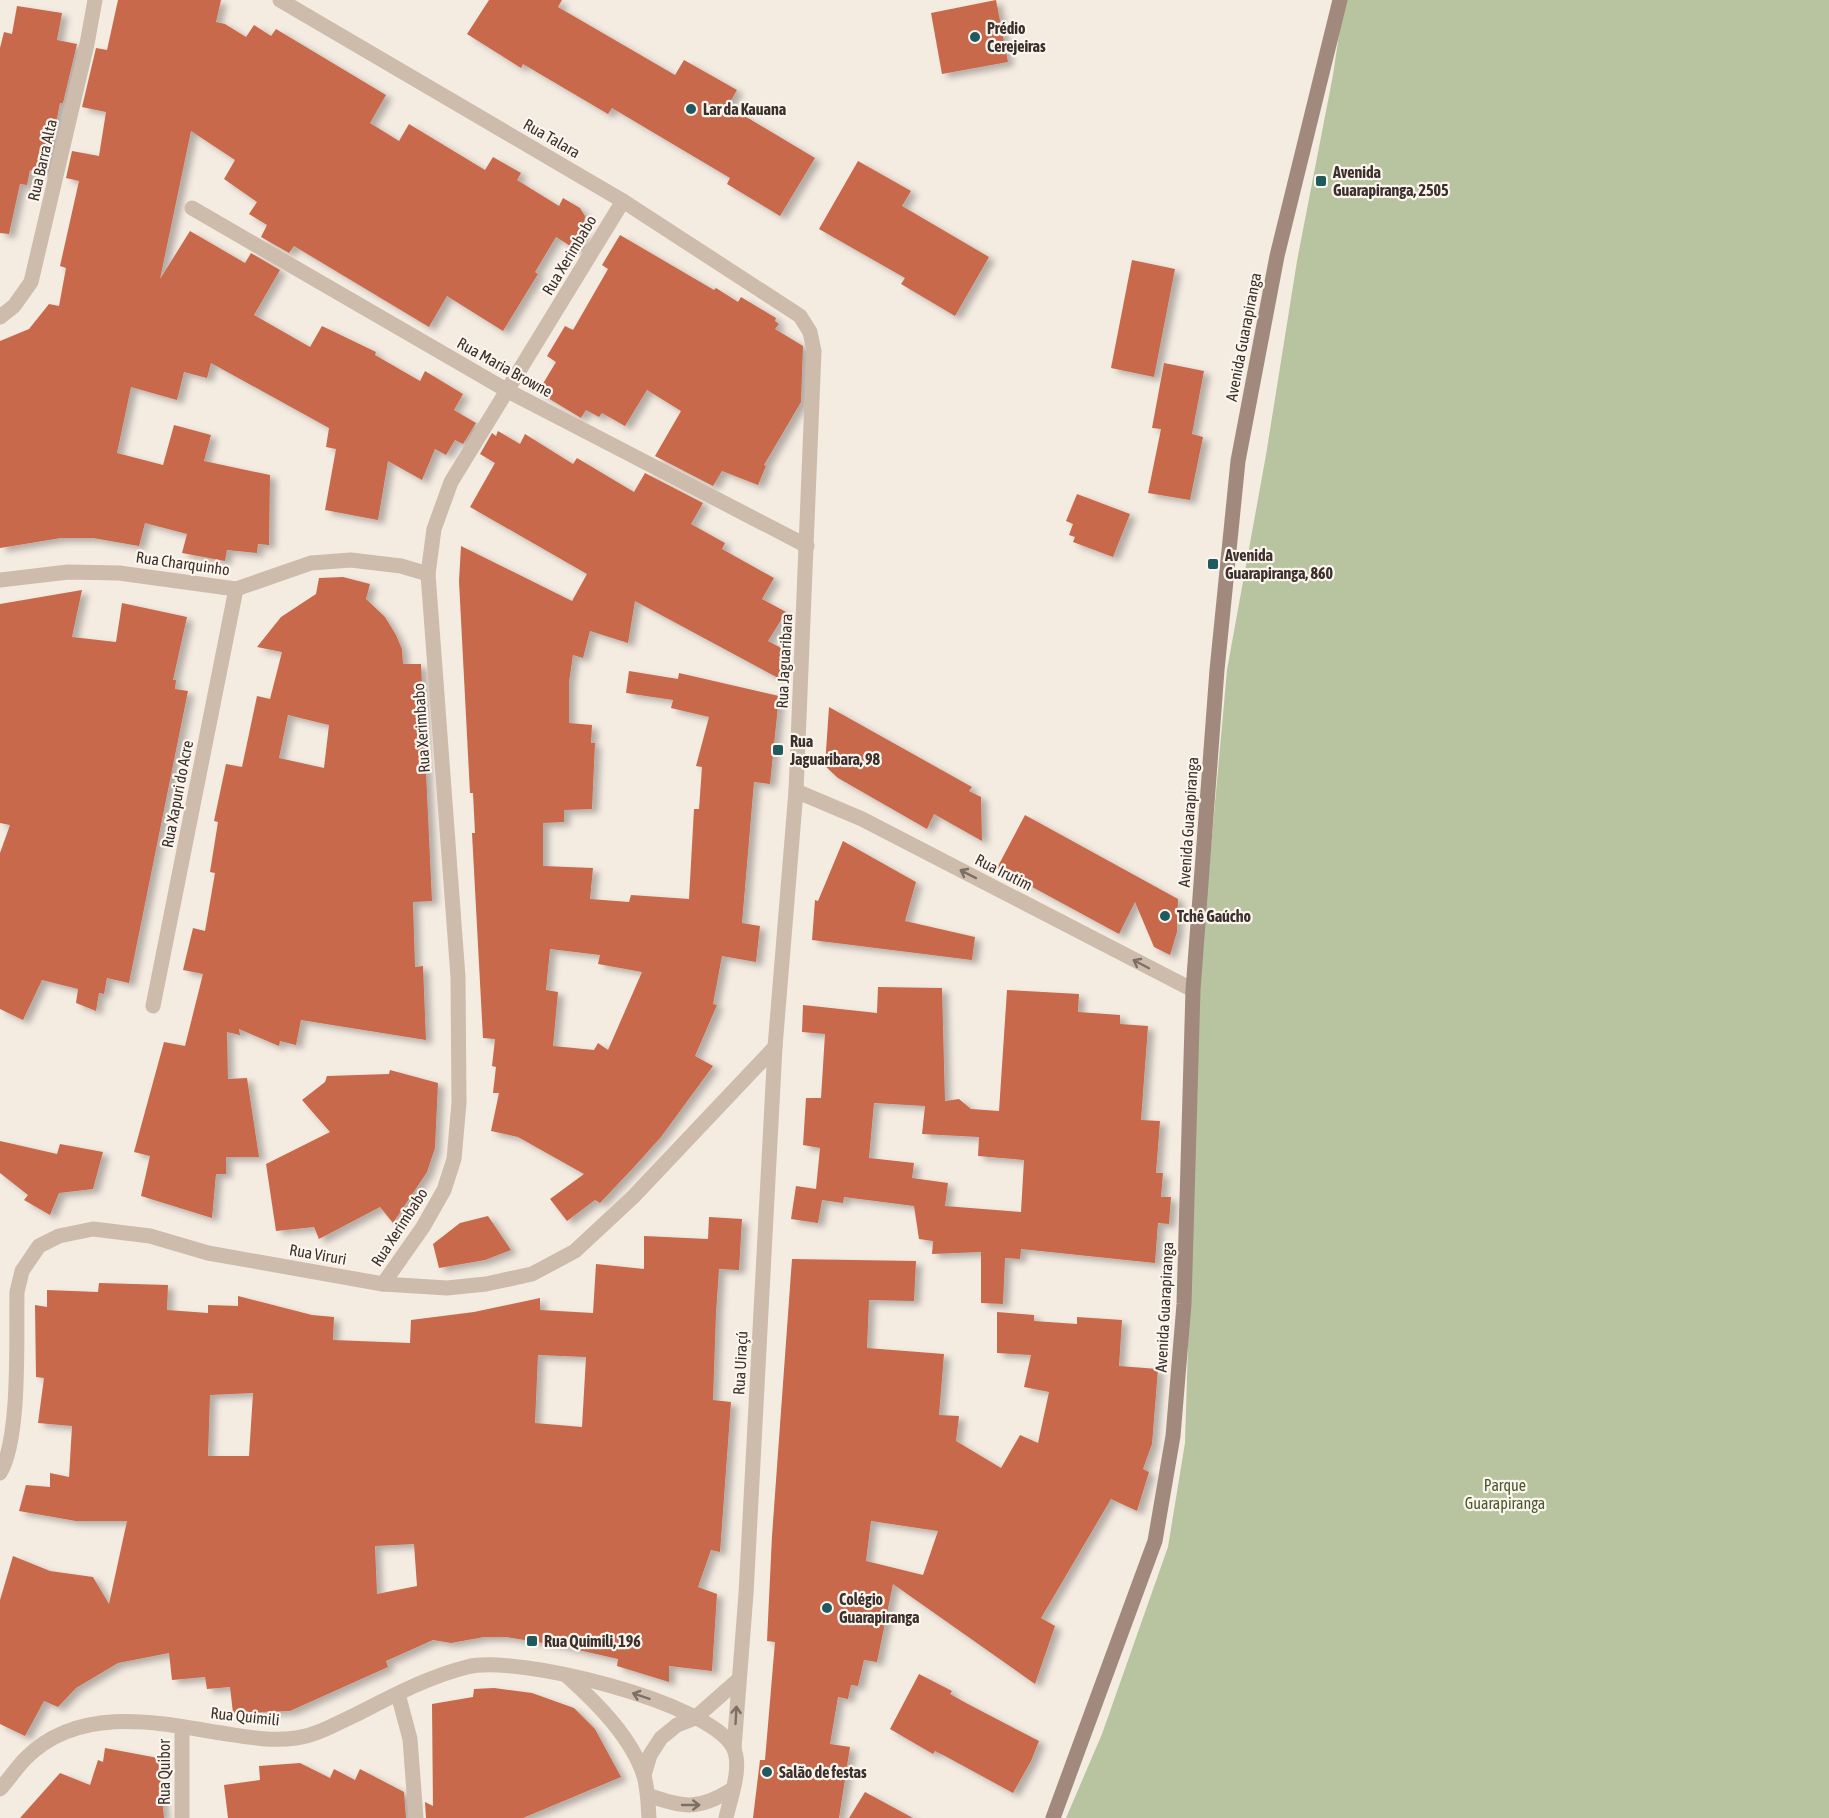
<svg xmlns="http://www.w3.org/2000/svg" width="1829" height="1818" font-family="'Asap Condensed',sans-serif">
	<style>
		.green { fill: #b8c4a0 }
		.building { fill: #c8694b; fill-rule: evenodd; filter: url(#shadow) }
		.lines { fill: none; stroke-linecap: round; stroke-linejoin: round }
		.street { stroke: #cdbbac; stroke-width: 15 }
		.secondary { stroke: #a18a7d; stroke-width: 15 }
		.oneway { stroke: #7d6f65 }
		.poi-dot { fill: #1f5a5e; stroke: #fbf5ee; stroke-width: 2 }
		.labels { text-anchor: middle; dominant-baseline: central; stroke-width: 4.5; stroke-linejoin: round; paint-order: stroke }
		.poi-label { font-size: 16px; font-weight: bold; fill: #3b302b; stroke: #fbf5ee; text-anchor: start }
		.street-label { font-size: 16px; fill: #3b302b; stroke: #fbf5ee }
		.park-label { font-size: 16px; fill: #4a5a2e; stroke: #fbf5ee }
	</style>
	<defs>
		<filter id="shadow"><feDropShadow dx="6" dy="4" stdDeviation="3" flood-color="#0004"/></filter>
	</defs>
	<rect width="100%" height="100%" fill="#f4ebe1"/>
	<path class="green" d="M 1344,0 L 1829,0 L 1829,1818 L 1066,1818 L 1102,1734 L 1168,1547 L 1185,1443 L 1199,980 L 1227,670 L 1266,455 L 1297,261 L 1333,75 Z"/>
	<g class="building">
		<path d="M 118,0 L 221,0 L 216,22 L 225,24 L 246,37 L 254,25 L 271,36 L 276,29 L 386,95 L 370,123 L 399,141 L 409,124 L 485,170 L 493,157 L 521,173 L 517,180 L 559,206 L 563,198 L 580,208 L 585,216 L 580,252 L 556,237 L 535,272 L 538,274 L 503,331 L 447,296 L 429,327 L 294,246 L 289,253 L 261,237 L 267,225 L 249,214 L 257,202 L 224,179 L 235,160 L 191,131 L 160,279 L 190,231 L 245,263 L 251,253 L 280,270 L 254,315 L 310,347 L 322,326 L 376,352 L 375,355 L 420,381 L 425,371 L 463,394 L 454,410 L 476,423 L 463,444 L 455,440 L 446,455 L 435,449 L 422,480 L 388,461 L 378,520 L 325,510 L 336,449 L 326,447 L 329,428 L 211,363 L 207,378 L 184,372 L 177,400 L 131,387 L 117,453 L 163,465 L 174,425 L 211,435 L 204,461 L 270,475 L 269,545 L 258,544 L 257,553 L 227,550 L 225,561 L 182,553 L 187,534 L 145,523 L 139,546 L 93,538 L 61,538 L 0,548 L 0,341 L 29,329 L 49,304 L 59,306 L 66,268 L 60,266 L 79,181 L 66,178 L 72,151 L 99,156 L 106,112 L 82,107 L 96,48 L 107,50 Z"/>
		<path d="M 489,0 L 562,0 L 558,7 L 675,75 L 684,60 L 737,90 L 728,106 L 815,158 L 780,216 L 727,184 L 730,178 L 612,108 L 608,114 L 523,64 L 521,68 L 467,34 Z"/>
		<path d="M 996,0 L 1008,62 L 942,74 L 931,13 Z"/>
		<path d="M 17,6 L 62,13 L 57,40 L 77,44 L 63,103 L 60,103 L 46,174 L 30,170 L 27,185 L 20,184 L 9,234 L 0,233 L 0,48 L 4,32 L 12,34 Z"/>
		<path d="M 858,161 L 911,191 L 902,206 L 989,257 L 955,316 L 901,284 L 905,278 L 819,229 Z"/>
		<path d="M 620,235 L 714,290 L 716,288 L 738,302 L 741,297 L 776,318 L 775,321 L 779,324 L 775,329 L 803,346 L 801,402 L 764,465 L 766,466 L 758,485 L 722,471 L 713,486 L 655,456 L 681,411 L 647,390 L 625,426 L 602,413 L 599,417 L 586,410 L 581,418 L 538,392 L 556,362 L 547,356 L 565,326 L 573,330 L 608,269 L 602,265 Z"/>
		<path d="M 1132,260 L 1175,269 L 1154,377 L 1111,368 Z"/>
		<path d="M 1164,363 L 1204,371 L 1192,434 L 1203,437 L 1190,500 L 1148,493 L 1161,429 L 1152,428 Z"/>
		<path d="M 498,431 L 520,444 L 525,434 L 573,464 L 577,458 L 634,492 L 645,473 L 703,503 L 691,524 L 725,543 L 722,549 L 774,578 L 762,599 L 786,612 L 768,641 L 783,649 L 780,679 L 635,601 L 628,643 L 590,631 L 583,658 L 573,655 L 569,682 L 569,723 L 592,725 L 591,743 L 595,743 L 592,809 L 564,810 L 564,822 L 543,823 L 543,866 L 593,868 L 590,899 L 629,902 L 631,895 L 689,899 L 694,809 L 699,809 L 702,767 L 696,766 L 709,717 L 671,708 L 673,700 L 626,693 L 629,671 L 678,679 L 679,673 L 779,696 L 770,784 L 754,782 L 742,923 L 760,926 L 756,962 L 722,956 L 713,1004 L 717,1005 L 695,1056 L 713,1066 L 661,1137 L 634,1167 L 600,1203 L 595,1200 L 567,1221 L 550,1199 L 584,1174 L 518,1137 L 491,1131 L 499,1093 L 493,1093 L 496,1067 L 492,1066 L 495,1039 L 483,1038 L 472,833 L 475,833 L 473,793 L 470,793 L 459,581 L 461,546 L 572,601 L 587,574 L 470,507 L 495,463 L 480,454 L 492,433 L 496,436 ZM 550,949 L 600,955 L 598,964 L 642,972 L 608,1050 L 598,1043 L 594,1050 L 553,1046 L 558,992 L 546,990 Z"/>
		<path d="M 1077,494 L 1130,514 L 1113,557 L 1073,542 L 1075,537 L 1069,535 L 1073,524 L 1066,521 Z"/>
		<path d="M 343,577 L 370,584 L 366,599 L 385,617 L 396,635 L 402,649 L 403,664 L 421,664 L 432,901 L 413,902 L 415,967 L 423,966 L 426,1040 L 301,1020 L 296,1045 L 280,1041 L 279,1046 L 239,1029 L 240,1035 L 227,1032 L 228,1079 L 247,1078 L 259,1157 L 226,1157 L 226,1174 L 216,1174 L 212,1218 L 141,1196 L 150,1156 L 134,1152 L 164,1042 L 185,1046 L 203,974 L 183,970 L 193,928 L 205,931 L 215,873 L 210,872 L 218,822 L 214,821 L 226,764 L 242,767 L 257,696 L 270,699 L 282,652 L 257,647 L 281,617 L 316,594 L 319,578 ZM 288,715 L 329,725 L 324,768 L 279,758 Z"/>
		<path d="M 82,590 L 72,637 L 116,642 L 122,603 L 187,617 L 173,680 L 176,680 L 175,689 L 188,691 L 129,983 L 107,978 L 104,994 L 99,993 L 96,1011 L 76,1003 L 78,989 L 42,980 L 23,1020 L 0,1009 L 0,853 L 10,825 L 0,823 L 0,604 Z"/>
		<path d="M 829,707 L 972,787 L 969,791 L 981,797 L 982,841 L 934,814 L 927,829 L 838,778 L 825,766 Z"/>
		<path d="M 1025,815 L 1178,899 L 1177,932 L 1170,955 L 1154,947 L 1135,902 L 1119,934 L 997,868 Z"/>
		<path d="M 843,841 L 916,882 L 905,921 L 975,937 L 972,960 L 812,940 L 815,900 L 818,901 Z"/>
		<path d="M 878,987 L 942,988 L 945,1101 L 959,1099 L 971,1109 L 999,1111 L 1007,990 L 1079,994 L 1078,1012 L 1120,1015 L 1120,1024 L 1148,1026 L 1141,1120 L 1160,1121 L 1156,1173 L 1163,1173 L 1161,1197 L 1171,1197 L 1169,1224 L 1158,1223 L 1155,1263 L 1021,1249 L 1020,1259 L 1005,1258 L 1003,1304 L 981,1303 L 981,1252 L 932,1254 L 933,1241 L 919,1239 L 914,1206 L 844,1197 L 843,1203 L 822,1200 L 818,1223 L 791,1219 L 796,1186 L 816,1189 L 820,1148 L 803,1145 L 806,1098 L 821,1098 L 825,1034 L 802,1032 L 803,1005 L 877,1013 ZM 874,1103 L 925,1106 L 922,1134 L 979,1137 L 978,1156 L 1024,1160 L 1021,1212 L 945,1206 L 948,1183 L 912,1178 L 914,1163 L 869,1158 Z"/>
		<path d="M 390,1070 L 438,1083 L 435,1148 L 427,1172 L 393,1223 L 380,1207 L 319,1239 L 314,1227 L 276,1231 L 266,1164 L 330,1132 L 302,1100 L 325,1082 L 327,1076 L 389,1074 Z"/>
		<path d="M 0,1141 L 57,1154 L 60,1144 L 103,1152 L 93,1189 L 59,1193 L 50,1215 L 24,1200 L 28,1195 L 0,1173 Z"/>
		<path d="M 488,1216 L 511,1250 L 485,1260 L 439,1268 L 433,1244 L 460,1223 Z"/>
		<path d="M 709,1217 L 742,1219 L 739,1270 L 719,1269 L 716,1313 L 713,1400 L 731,1402 L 720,1552 L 711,1550 L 698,1587 L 717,1594 L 712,1671 L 669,1666 L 669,1682 L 617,1666 L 618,1659 L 556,1645 L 506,1637 L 484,1637 L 451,1643 L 433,1640 L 386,1661 L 388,1667 L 290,1711 L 233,1713 L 230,1687 L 207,1689 L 205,1677 L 172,1680 L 169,1653 L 118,1663 L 76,1688 L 58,1707 L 44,1701 L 25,1736 L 0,1724 L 0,1600 L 13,1556 L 50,1571 L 93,1577 L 109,1604 L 127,1521 L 76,1521 L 19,1511 L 26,1485 L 50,1487 L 50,1473 L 69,1477 L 72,1426 L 38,1423 L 44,1378 L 36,1377 L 35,1305 L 47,1307 L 47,1290 L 98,1292 L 99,1283 L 168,1285 L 167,1310 L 208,1313 L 208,1305 L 238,1306 L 238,1296 L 312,1315 L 334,1317 L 333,1340 L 410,1343 L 411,1320 L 474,1312 L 540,1298 L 540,1310 L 593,1313 L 596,1264 L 644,1269 L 644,1236 L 708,1239 ZM 538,1355 L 586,1357 L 582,1427 L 535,1423 ZM 253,1393 L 249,1456 L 208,1456 L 210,1395 ZM 414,1544 L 417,1586 L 377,1594 L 375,1546 Z"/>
		<path d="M 792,1259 L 916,1261 L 914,1301 L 869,1300 L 867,1348 L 944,1354 L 939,1415 L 959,1416 L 956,1441 L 1001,1468 L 1020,1435 L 1038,1443 L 1049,1392 L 1024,1387 L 1031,1355 L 997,1353 L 997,1312 L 1034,1315 L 1034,1321 L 1077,1324 L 1077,1317 L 1122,1320 L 1119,1366 L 1158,1369 L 1152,1444 L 1143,1469 L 1149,1472 L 1137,1511 L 1111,1499 L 1041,1618 L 1055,1626 L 1035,1684 L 893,1584 L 877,1662 L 864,1660 L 858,1686 L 851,1685 L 848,1699 L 838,1697 L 830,1744 L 850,1747 L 839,1818 L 753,1818 L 760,1760 L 765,1760 L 775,1642 L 767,1641 L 772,1536 ZM 871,1521 L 938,1531 L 923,1575 L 866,1561 Z"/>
		<path d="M 919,1674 L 952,1691 L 950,1694 L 966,1703 L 1039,1741 L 1031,1761 L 1013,1793 L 945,1756 L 935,1751 L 933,1754 L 890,1729 Z"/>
		<path d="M 494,1688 L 532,1693 L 574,1708 L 595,1729 L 621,1777 L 523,1818 L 426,1818 L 425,1802 L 433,1806 L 432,1704 L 473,1697 L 474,1689 Z"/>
		<path d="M 105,1748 L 158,1758 L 164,1818 L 20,1818 L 60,1773 L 90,1785 L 98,1760 L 103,1762 Z"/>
		<path d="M 300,1763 L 330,1778 L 334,1769 L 355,1780 L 360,1769 L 404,1792 L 406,1818 L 228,1818 L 224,1785 L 260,1780 L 259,1766 Z"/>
		<path d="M 865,1792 L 913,1818 L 849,1818 Z"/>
	</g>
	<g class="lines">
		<g class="street">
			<path d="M 280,0 L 623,201 L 800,316 L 810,332 L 814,351 L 796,791 L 775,1047 L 746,1594 L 734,1748"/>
			<path d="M 192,208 L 508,391 L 807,546"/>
			<path d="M 0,317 L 14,306 L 31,282 L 87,44 L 95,0"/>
			<path d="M 0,580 L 68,572 L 119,573 L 236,589 L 311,563 L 351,560 L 401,566 L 428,574"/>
			<path d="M 796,791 L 862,819 L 1193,990"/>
			<path d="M 153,1006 L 236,589"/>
			<path d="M 383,1284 L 423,1227 L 444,1190 L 454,1159 L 459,1103 L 458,977 L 428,574 L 434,529 L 451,482 L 623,201"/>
			<path d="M 0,1473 C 21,1438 16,1336 17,1292 L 22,1271 L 39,1246 L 59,1236 L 93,1229 L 150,1236 L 208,1253 L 383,1284 L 447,1288 L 486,1284 L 532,1274 L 575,1251 L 633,1197 L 775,1047"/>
			<path d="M 568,1677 C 597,1703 632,1738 644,1776 C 648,1790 648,1804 649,1818"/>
			<path d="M 398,1694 L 410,1739 L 416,1818"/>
			<path d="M 644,1775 L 650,1755 L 661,1738 L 677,1725 L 695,1718 L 737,1681"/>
			<path d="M 0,1789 C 9,1779 17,1767 26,1758 C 77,1707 152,1721 215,1732 C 242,1736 269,1742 296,1738 C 317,1735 336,1724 355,1715 C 391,1697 427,1677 467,1667 C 515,1654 709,1702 733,1747 C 743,1766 730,1799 726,1818"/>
			<path d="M 648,1795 C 683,1808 699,1810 731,1790"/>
			<path d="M 182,1818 L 182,1727"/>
		</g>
		<path class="secondary" d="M 1053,1818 L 1155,1541 L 1173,1436 L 1184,1304 L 1193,990 L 1217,670 L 1238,461 L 1277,256 L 1340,0"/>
	</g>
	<defs><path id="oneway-shaft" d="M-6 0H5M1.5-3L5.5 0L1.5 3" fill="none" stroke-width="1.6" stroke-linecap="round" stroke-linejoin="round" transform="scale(1.5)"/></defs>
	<g class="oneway">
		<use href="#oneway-shaft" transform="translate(968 874) rotate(-153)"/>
		<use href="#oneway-shaft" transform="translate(1141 964) rotate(-152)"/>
		<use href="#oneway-shaft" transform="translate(641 1696) rotate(-161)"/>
		<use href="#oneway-shaft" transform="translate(736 1715) rotate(-87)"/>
		<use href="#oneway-shaft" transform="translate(691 1805)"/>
	</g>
	<g class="poi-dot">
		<circle cx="975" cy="37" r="6"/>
		<circle cx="691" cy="109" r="6"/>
		<rect x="1315" y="175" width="12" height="12" rx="3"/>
		<rect x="1207" y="558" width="12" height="12" rx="3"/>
		<rect x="772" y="744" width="12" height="12" rx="3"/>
		<circle cx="1165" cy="916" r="6"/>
		<circle cx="827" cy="1608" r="6"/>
		<rect x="526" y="1635" width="12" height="12" rx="3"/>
		<circle cx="767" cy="1772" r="6"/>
	</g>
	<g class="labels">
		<g class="poi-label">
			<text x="987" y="28">Prédio<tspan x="987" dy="18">Cerejeiras</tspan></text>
			<text x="703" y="109">Lar da Kauana</text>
			<text x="1333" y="172">Avenida<tspan x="1333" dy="18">Guarapiranga, 2505</tspan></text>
			<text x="1225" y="555">Avenida<tspan x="1225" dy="18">Guarapiranga, 860</tspan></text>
			<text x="790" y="741">Rua<tspan x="790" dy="18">Jaguaribara, 98</tspan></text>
			<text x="1177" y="916">Tchê Gaúcho</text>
			<text x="839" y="1599">Colégio<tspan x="839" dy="18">Guarapiranga</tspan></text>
			<text x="544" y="1641">Rua Quimili, 196</text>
			<text x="779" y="1772">Salão de festas</text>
		</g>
		<g class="street-label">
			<text transform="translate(552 138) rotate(30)">Rua Talara</text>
			<text transform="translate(42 160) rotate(-77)">Rua Barra Alta</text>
			<text transform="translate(569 255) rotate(-59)">Rua Xerimbabo</text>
			<text transform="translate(1243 337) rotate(-79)">Avenida Guarapiranga</text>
			<text transform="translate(505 367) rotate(29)">Rua Maria Browne</text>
			<text transform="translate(183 563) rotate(8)">Rua Charquinho</text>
			<text transform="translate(784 661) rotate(-87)">Rua Jaguaribara</text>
			<text transform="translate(421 728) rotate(-94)">Rua Xerimbabo</text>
			<text transform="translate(177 794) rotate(-79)">Rua Xapuri do Acre</text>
			<text transform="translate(1188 822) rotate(-86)">Avenida Guarapiranga</text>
			<text transform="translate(1004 872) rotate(27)">Rua Irutim</text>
			<text transform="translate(399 1227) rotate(-57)">Rua Xerimbabo</text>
			<text transform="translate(318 1254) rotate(10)">Rua Viruri</text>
			<text transform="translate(1164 1307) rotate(-87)">Avenida Guarapiranga</text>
			<text transform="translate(740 1363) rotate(-87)">Rua Uiraçú</text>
			<text transform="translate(245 1716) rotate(6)">Rua Quimili</text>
			<text transform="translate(164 1772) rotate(-90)">Rua Quibor</text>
		</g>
		<g class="park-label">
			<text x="1505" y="1485">Parque<tspan x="1505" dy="18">Guarapiranga</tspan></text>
		</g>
	</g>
</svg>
